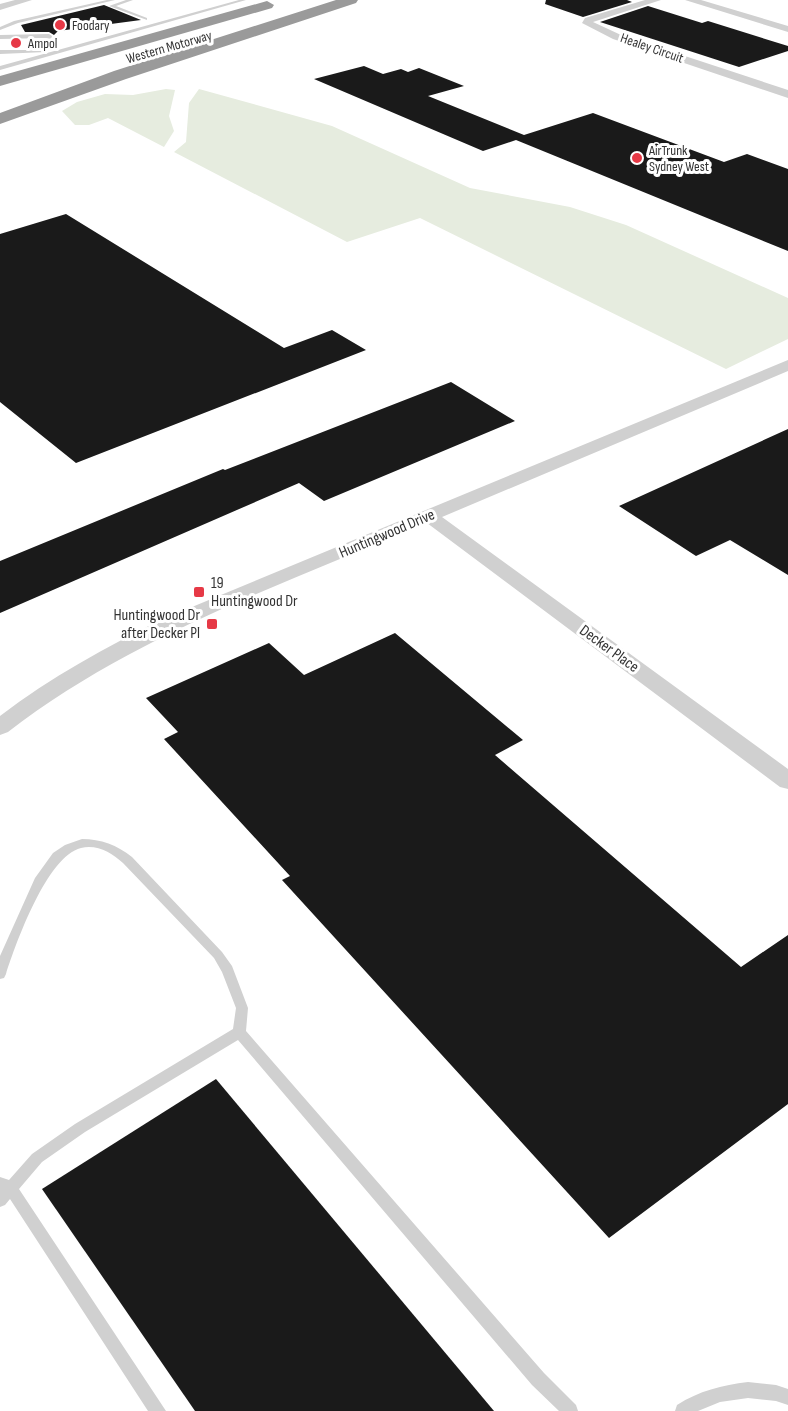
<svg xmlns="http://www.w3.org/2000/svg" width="788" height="1411" font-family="'Sofia Sans Condensed',sans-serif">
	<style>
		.green { fill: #e6ecdf }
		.building { fill: #1a1a1a }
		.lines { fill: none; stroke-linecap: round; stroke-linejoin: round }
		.service { fill: #d0d0d0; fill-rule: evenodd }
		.minor { fill: #d0d0d0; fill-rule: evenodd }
		.motorway { fill: #9a9a9a; fill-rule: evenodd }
		.poi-dot { fill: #e63946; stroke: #fff; stroke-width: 2 }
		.labels { text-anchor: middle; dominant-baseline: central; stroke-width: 6; stroke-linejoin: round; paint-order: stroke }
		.far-poi-label { font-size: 14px; fill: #333; stroke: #fff; text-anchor: start }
		.far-street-label { font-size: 14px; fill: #333; stroke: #fff }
		.street-label { font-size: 16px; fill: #333; stroke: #fff }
		.poi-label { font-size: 16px; fill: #333; stroke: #fff; text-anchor: start }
	</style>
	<rect width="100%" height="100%" fill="#fff"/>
	<g class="green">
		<path d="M 166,89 L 175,90 L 169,116 L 174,131 L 164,147 L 108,118 L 89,125 L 75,125 L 62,111 L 77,102 L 105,94 L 133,95 Z"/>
		<path d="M 199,89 L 332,126 L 470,188 L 570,207 L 626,225 L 788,298 L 788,339 L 726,369 L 420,218 L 347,242 L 174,152 L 186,142 L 189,103 Z"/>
	</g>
	<g class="building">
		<path d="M 546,0 L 627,0 L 632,2 L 583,17 L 545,4 Z"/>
		<path d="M 104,5 L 141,20 L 58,31 L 54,35 L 49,32 L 25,32 L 21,25 Z"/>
		<path d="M 648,6 L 702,23 L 708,21 L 788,46 L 788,51 L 739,67 L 600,22 Z"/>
		<path d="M 364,66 L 383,74 L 401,69 L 408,72 L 419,68 L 464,86 L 428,96 L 524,135 L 593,113 L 724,162 L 747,154 L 788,169 L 788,251 L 516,140 L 483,151 L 314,79 Z"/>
		<path d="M 66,214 L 284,348 L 332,330 L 366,350 L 76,463 L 0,402 L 0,234 Z"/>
		<path d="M 451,382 L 515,421 L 324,501 L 299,483 L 0,613 L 0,561 L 223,469 L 225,470 Z"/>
		<path d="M 788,429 L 788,575 L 730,540 L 696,556 L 619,506 Z"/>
		<path d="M 395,633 L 523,740 L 495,755 L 741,967 L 788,935 L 788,1104 L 609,1238 L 282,880 L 290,876 L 164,739 L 178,732 L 146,698 L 269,643 L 304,675 Z"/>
		<path d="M 216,1079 L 494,1411 L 195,1411 L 42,1189 Z"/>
	</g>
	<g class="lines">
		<g class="service">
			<path d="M 107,0 L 115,0 L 18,23 L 0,30 L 0,27 L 14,21 Z"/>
			<path d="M 126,0 L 133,0 L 116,6 L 147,18 L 147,20 L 109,6 Z"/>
			<path d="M 239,0 L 246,0 L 0,70 L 0,66 Z"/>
			<path d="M 49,34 L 52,36 L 46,52 L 0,54 L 0,50 L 42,50 L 46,38 L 0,39 L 0,35 Z"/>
			<path d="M 82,839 C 101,839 117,845 132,857 L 222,952 L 232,966 L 248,1008 L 246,1031 L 544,1373 L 576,1405 L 578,1411 L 559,1411 L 532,1385 L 238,1040 L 85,1132 L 42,1162 L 19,1189 L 166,1411 L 148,1411 L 10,1199 L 5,1205 L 0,1207 L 0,1177 L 9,1180 L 32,1154 L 75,1124 L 233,1029 L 236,1008 L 222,972 L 214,958 L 123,863 C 112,853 97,844 81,848 C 47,856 16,943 6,974 L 4,978 L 0,979 L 0,956 L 35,878 L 53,853 L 65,845 Z"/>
			<path d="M 748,1382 L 776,1385 L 788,1389 L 788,1405 L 776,1401 L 748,1398 L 720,1402 L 698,1411 L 675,1411 L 677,1405 C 699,1391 722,1385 748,1382 Z"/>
		</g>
		<g class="minor">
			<path d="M 15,0 L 32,0 L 0,10 L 0,4 Z"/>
			<path d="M 645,0 L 661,0 L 593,22 L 621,35 L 788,90 L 788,98 L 613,39 L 582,23 L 585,18 Z"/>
			<path d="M 685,0 L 701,0 L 788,26 L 788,32 Z"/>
			<path d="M 788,360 L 788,371 L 442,517 L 788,769 L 788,789 L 780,787 L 427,523 C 283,584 133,636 8,732 L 0,735 L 0,716 C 51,677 106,647 163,619 Z"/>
		</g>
		<g class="motorway">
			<path d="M 336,0 L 358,0 L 356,3 L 126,79 L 0,124 L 0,113 L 114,71 Z"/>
			<path d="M 267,1 L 274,5 L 272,8 L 0,86 L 0,76 Z"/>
		</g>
	</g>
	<g class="poi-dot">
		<circle cx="60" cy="25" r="6"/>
		<circle cx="16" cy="43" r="6"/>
		<circle cx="637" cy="158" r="6"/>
		<rect x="193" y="586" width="12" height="12" rx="3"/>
		<rect x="206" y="618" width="12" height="12" rx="3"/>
	</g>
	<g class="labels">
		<g class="far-poi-label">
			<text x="72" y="25">Foodary</text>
			<text x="28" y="43">Ampol</text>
			<text x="649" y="150">AirTrunk<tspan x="649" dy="16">Sydney West</tspan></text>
		</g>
		<g class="far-street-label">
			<text transform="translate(169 47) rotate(-16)">Western Motorway</text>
			<text transform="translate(652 48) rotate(19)">Healey Circuit</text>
		</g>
		<g class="street-label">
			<text transform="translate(387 534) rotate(-23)">Huntingwood Drive</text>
			<text transform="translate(609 649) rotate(36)">Decker Place</text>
		</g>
		<g class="poi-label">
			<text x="211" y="583">19<tspan x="211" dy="18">Huntingwood Dr</tspan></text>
			<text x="200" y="615" text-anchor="end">Huntingwood Dr<tspan x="200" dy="18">after Decker Pl</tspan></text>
		</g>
	</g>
</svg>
